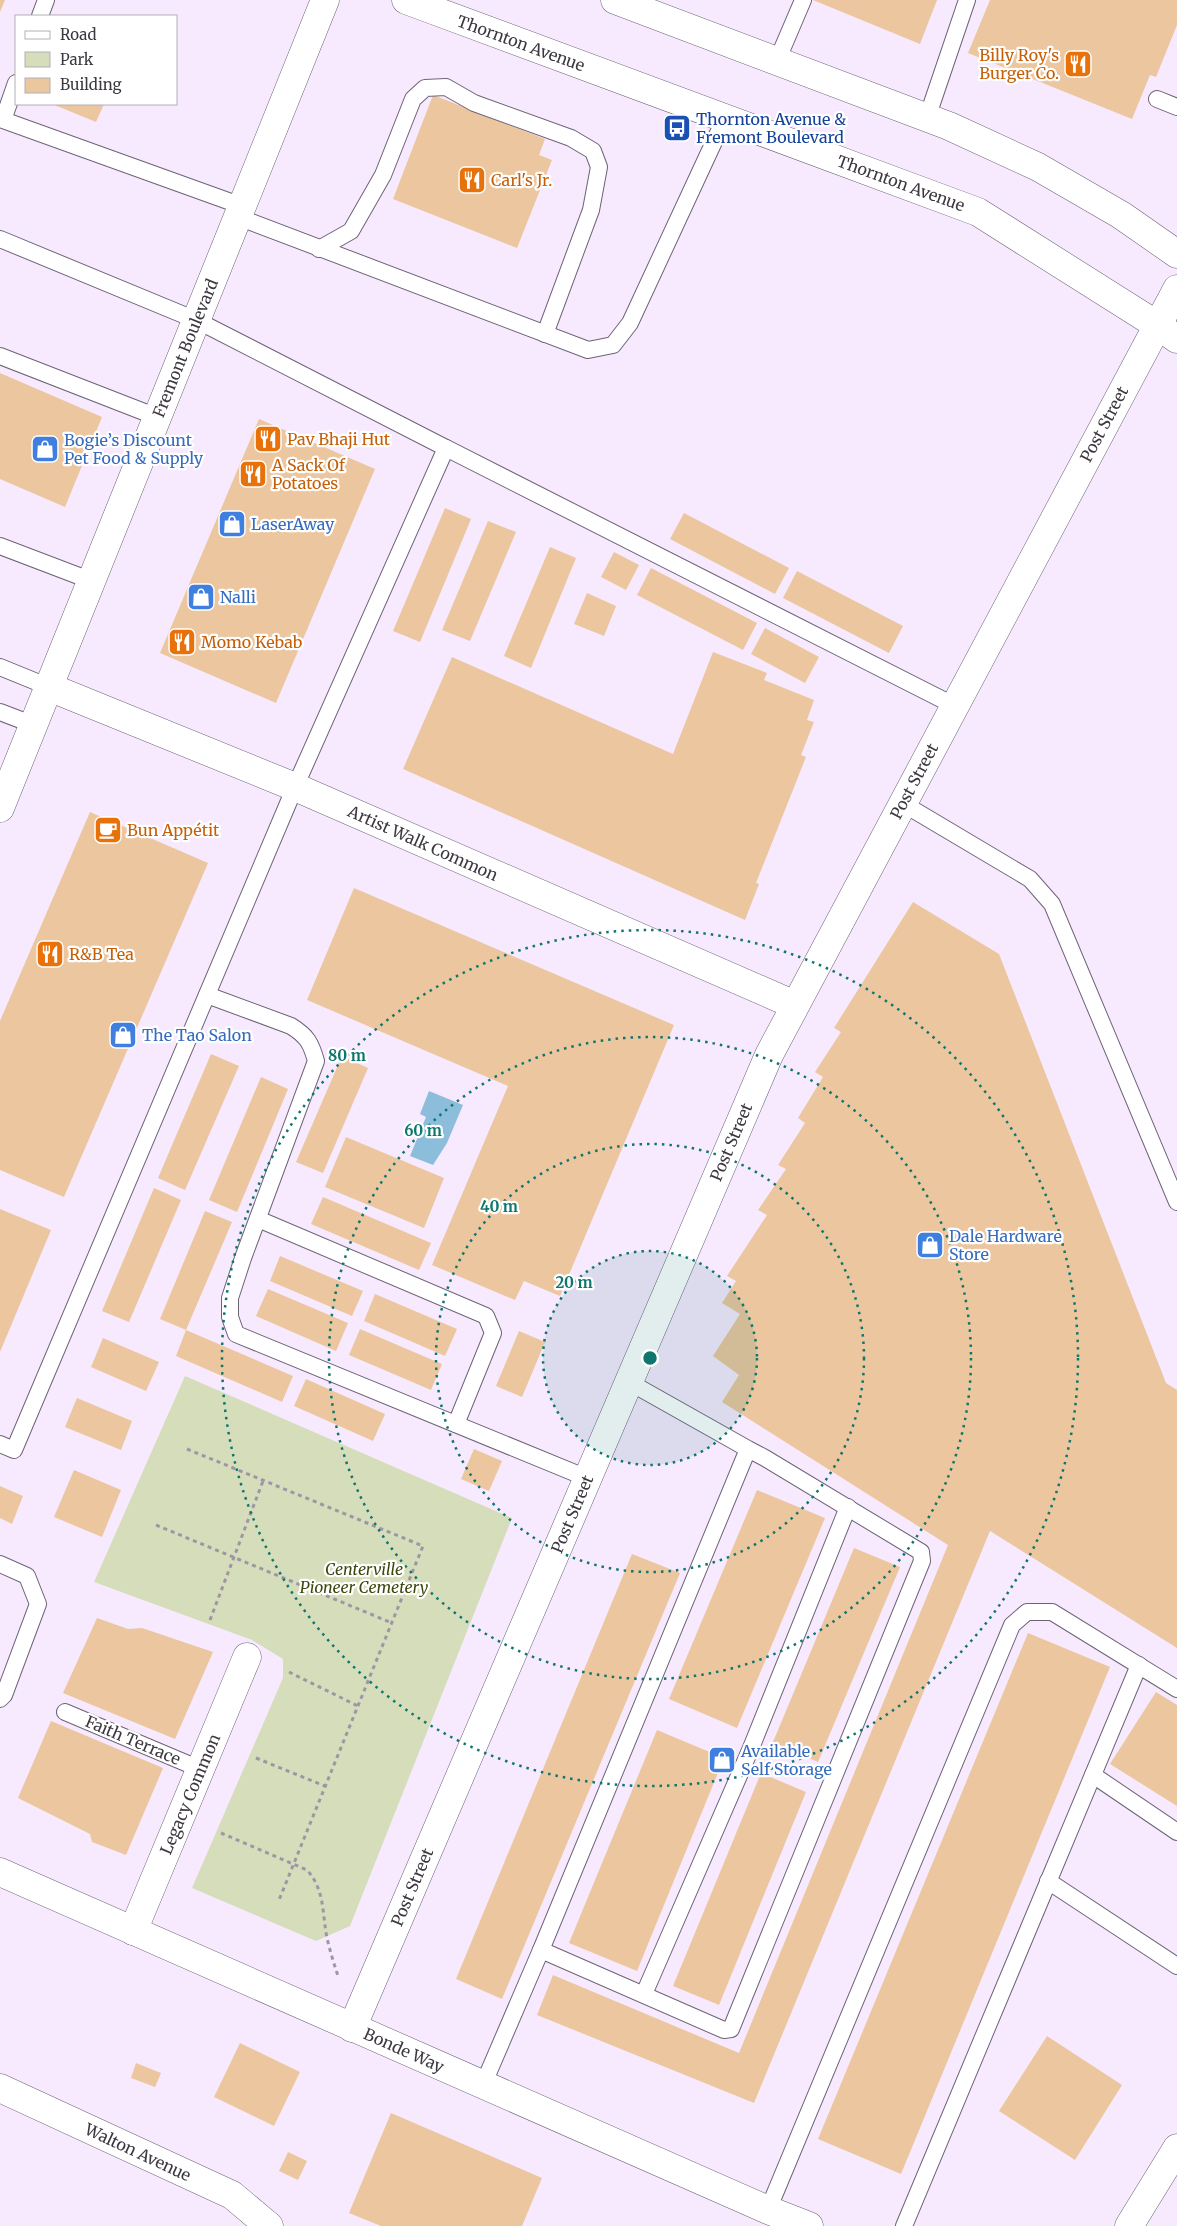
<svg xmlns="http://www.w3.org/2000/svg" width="1177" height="2226" font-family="Merriweather,serif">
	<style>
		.green { fill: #d6ddba }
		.water { fill: #8cbedc }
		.building { fill: #ecc69e }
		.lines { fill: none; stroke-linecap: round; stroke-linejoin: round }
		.service-casing { stroke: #6e6375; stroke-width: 18 }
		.minor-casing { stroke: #6e6375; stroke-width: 29 }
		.tertiary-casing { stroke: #6e6375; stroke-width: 29 }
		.primary-casing { stroke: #6e6375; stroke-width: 29 }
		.path { stroke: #9f96a5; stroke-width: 3; stroke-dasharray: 4 4; stroke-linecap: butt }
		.service { stroke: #fff; stroke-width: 16 }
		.minor { stroke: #fff; stroke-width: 28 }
		.tertiary { stroke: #fff; stroke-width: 28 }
		.primary { stroke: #fff; stroke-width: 28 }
		.ring { fill: none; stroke: #0f766e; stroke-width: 2.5; stroke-dasharray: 2.5 5 }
		.labels { text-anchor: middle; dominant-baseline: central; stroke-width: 4.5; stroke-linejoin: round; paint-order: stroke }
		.street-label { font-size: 16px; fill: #3d3840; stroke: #fff }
		.food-label { font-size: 16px; fill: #c56008; stroke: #fff; text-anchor: start }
		.transit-label { font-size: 16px; fill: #164399; stroke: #fff; text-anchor: start }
		.shop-label { font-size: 16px; fill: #366cbe; stroke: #fff; text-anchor: start }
		.park-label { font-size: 16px; font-style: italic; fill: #3e460d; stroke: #fff }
		.centre { fill: #0f766e; stroke: #fff; stroke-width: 2.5 }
		.ring-label { font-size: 15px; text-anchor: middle; font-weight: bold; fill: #0f766e; stroke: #fff; stroke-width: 4.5; stroke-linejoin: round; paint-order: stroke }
	</style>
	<rect width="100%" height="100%" fill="#f7eaff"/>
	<path class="green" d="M 185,1376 L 512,1518 L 350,1926 L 316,1941 L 192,1888 L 283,1678 L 283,1659 L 252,1640 L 94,1582 Z"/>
	<path class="water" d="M 429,1091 L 463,1105 L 447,1143 L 433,1165 L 410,1156 L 426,1117 L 420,1114 Z"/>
	<g class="building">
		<path d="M 0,0 L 5,0 L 0,12 Z"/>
		<path d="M 813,0 L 937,0 L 920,44 Z"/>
		<path d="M 990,0 L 1177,0 L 1177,25 L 1156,77 L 1150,75 L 1132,119 L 968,53 Z"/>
		<path d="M 433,95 L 545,139 L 539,155 L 552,160 L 517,248 L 393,199 Z"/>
		<path d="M 52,104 L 104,104 L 96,122 Z"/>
		<path d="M 0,373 L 102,417 L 65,507 L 0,479 Z"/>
		<path d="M 259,419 L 375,469 L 276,703 L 160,653 Z"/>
		<path d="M 445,508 L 471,519 L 420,642 L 393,631 Z"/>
		<path d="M 684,513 L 789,568 L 775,594 L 670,539 Z"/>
		<path d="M 488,521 L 516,532 L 470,641 L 442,630 Z"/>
		<path d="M 550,547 L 576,558 L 531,668 L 504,656 Z"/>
		<path d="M 614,552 L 639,565 L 626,590 L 601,577 Z"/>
		<path d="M 651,568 L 757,623 L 743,650 L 637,595 Z"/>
		<path d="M 797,571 L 903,626 L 889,653 L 783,598 Z"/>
		<path d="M 587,593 L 616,606 L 604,636 L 574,624 Z"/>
		<path d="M 765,628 L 819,657 L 805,683 L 751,654 Z"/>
		<path d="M 713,652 L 767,673 L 764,680 L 814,700 L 807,720 L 814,722 L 801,755 L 806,757 L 756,883 L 759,884 L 745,920 L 403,769 L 452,657 L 673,754 Z"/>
		<path d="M 90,812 L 208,863 L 64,1197 L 0,1170 L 0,1021 Z"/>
		<path d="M 354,888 L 674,1025 L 560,1296 L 524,1281 L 515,1300 L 432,1265 L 508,1086 L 307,1000 Z"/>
		<path d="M 913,902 L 999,954 L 1166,1383 L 1177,1390 L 1177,1648 L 990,1531 L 754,2103 L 537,2015 L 553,1975 L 739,2053 L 948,1545 L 722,1402 L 739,1375 L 713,1356 L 740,1314 L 722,1303 L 736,1281 L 727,1276 L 767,1215 L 758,1210 L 786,1169 L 778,1165 L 805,1123 L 798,1118 L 823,1077 L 815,1072 L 841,1032 L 834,1028 Z"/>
		<path d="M 211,1054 L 239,1066 L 185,1190 L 158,1178 Z"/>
		<path d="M 342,1056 L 368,1068 L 323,1173 L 296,1162 Z"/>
		<path d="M 261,1077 L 288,1089 L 237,1212 L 209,1200 Z"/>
		<path d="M 346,1137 L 444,1178 L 424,1228 L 325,1187 Z"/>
		<path d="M 154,1188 L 181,1200 L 129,1322 L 102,1311 Z"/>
		<path d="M 323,1197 L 431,1243 L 419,1270 L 311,1224 Z"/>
		<path d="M 0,1209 L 51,1230 L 0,1352 Z"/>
		<path d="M 205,1211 L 232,1222 L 186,1330 L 293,1376 L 282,1402 L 176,1356 L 186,1330 L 160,1319 Z"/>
		<path d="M 280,1256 L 363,1291 L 352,1316 L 270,1281 Z"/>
		<path d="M 268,1289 L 348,1323 L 336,1351 L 256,1316 Z"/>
		<path d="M 375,1294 L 457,1329 L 445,1356 L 364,1321 Z"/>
		<path d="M 360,1329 L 442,1364 L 431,1390 L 349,1355 Z"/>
		<path d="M 519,1331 L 545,1342 L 522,1397 L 496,1386 Z"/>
		<path d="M 103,1338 L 159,1362 L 146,1391 L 91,1367 Z"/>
		<path d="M 306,1379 L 385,1414 L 373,1441 L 294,1406 Z"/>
		<path d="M 77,1398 L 132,1421 L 121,1450 L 65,1427 Z"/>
		<path d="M 474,1449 L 502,1461 L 489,1491 L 461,1479 Z"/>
		<path d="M 74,1470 L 121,1490 L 102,1537 L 54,1517 Z"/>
		<path d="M 0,1486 L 23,1496 L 12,1524 L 0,1518 Z"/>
		<path d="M 757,1490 L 825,1518 L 737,1728 L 669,1699 Z"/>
		<path d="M 854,1548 L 900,1567 L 818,1762 L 773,1742 Z"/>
		<path d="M 632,1554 L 680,1573 L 502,1999 L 456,1979 Z"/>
		<path d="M 97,1618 L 128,1629 L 142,1628 L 213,1652 L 175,1739 L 63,1693 Z"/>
		<path d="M 1028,1633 L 1110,1667 L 901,2174 L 818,2139 Z"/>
		<path d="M 1156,1692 L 1177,1705 L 1177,1806 L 1110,1764 Z"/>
		<path d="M 51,1721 L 163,1768 L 126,1855 L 92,1842 L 90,1834 L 18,1798 Z"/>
		<path d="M 657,1730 L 724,1758 L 637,1971 L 569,1943 Z"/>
		<path d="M 761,1773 L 806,1792 L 719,2005 L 673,1986 Z"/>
		<path d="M 1047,2036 L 1122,2085 L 1075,2160 L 999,2111 Z"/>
		<path d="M 240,2043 L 300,2072 L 274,2126 L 214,2097 Z"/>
		<path d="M 136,2063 L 161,2073 L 155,2087 L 131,2078 Z"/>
		<path d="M 391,2113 L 542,2178 L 522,2226 L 381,2226 L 349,2213 Z"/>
		<path d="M 288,2152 L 307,2161 L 298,2180 L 279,2171 Z"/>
	</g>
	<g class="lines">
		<g class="service-casing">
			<g id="service">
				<path d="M 40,16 L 46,0"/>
				<path d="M 777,61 L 803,0"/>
				<path d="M 16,83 L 3,120 L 242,206"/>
				<path d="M 1157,99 L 1177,107"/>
				<path d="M 927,118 L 967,0"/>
				<path d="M 238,217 L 588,350 L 613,345 L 630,323 L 725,118"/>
				<path d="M 0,239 L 196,320 L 446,448 L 295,787 L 14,1450 L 0,1444"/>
				<path d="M 319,249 L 351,231 L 383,175 L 413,99 L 425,88 L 446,87 L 474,103 L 571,138 L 593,151 L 599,167 L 591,210 L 545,334"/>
				<path d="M 0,356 L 157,417"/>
				<path d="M 446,448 L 955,706"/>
				<path d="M 0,546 L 92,581"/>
				<path d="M 0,667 L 49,687"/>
				<path d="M 0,712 L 34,725"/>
				<path d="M 902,803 L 1030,879 L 1052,904 L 1177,1202"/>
				<path d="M 207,995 L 291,1026 C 307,1036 311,1043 316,1061 L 243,1258 L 230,1298 L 230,1317 L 236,1334 L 587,1478"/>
				<path d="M 258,1219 L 486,1316 L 493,1333 L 456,1424"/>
				<path d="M 629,1382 L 748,1449 L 765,1458 L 921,1552 L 922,1561 L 731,2029 L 724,2030 L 541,1950 L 748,1449"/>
				<path d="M 0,1564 L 27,1576 L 38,1604 L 4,1695 L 0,1699"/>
				<path d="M 65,1712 L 200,1769"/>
				<path d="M 1093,1775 L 1177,1832"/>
				<path d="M 1048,1881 L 1177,1966"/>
				<path d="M 644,1994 L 751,1748 L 848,1507"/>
				<path d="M 483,2085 L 541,1950"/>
				<path d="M 768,2210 L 1012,1625 L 1027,1612 L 1052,1612 L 1177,1689"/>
				<path d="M 904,2226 L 1139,1665"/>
			</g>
		</g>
		<g class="minor-casing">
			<g id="minor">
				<path d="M 49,687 L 295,787 L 795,1005"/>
				<path d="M 0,1872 L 768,2210 L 809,2226"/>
				<path d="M 133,1931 L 247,1657"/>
				<path d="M 352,2028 L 769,1055 L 1177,289"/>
				<path d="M 0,2088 L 232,2195 L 269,2226"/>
				<path d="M 1129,2226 L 1177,2148"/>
			</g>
		</g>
		<g class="tertiary-casing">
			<g id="tertiary">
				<path d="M 406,0 L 978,212 L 1157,325 L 1177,339"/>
				<path d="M 615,0 L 949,126 L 1038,167 L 1121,215 L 1177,254"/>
			</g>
		</g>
		<g class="primary-casing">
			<path id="primary" d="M 0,808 L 325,0"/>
		</g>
		<g class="path">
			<path d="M 187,1449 L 423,1546 L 279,1900"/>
			<path d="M 156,1525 L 392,1623"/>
			<path d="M 210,1620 L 263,1481"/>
			<path d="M 289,1672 L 358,1706"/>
			<path d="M 256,1758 L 325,1786"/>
			<path d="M 221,1833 L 307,1870 C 325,1890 322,1913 327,1938 C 330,1951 334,1964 338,1976"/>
		</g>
		<use href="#service" class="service"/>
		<use href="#minor" class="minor"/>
		<use href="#tertiary" class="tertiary"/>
		<use href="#primary" class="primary"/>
	</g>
	<circle cx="650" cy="1358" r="107" fill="#0f766e" fill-opacity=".12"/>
	<g class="ring">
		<circle cx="650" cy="1358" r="107"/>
		<circle cx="650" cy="1358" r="214"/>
		<circle cx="650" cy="1358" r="321"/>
		<circle cx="650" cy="1358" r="428"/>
	</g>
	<defs>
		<g id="restaurant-square" transform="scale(1.4375)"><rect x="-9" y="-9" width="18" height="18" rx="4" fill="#e8710a" stroke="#fff"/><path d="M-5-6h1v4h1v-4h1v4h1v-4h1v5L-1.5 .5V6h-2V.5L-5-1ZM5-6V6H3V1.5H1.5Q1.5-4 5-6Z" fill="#fff"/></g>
		<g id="bus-square" transform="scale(1.4375)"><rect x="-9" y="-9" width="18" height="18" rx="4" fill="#1a4fb4" stroke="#fff"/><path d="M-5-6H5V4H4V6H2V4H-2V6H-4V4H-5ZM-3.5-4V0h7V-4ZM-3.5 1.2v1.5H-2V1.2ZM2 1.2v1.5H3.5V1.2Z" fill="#fff"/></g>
		<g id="shop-square" transform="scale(1.4375)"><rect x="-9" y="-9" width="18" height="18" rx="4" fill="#3f7fe0" stroke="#fff"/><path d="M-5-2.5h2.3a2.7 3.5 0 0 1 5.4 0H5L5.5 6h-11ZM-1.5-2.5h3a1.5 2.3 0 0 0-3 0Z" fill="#fff"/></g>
		<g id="cafe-square" transform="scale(1.4375)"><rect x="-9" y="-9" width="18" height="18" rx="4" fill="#e8710a" stroke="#fff"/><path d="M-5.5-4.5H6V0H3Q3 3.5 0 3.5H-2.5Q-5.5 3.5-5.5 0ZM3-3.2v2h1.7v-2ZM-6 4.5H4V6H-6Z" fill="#fff"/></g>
	</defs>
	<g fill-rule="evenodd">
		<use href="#restaurant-square" x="1078" y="64"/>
		<use href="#bus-square" x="677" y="128"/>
		<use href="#restaurant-square" x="472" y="180"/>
		<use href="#restaurant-square" x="268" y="439"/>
		<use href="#shop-square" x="45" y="449"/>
		<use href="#restaurant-square" x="253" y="474"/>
		<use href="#shop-square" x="232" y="524"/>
		<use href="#shop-square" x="201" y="597"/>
		<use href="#restaurant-square" x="182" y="642"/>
		<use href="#cafe-square" x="108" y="830"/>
		<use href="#restaurant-square" x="50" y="954"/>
		<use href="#shop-square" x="123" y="1035"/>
		<use href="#shop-square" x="930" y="1245"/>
		<use href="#shop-square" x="722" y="1760"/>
	</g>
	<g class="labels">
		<g class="street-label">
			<text transform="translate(521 43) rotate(20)">Thornton Avenue</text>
			<text transform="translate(901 183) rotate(20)">Thornton Avenue</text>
			<text transform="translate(185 348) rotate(-68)">Fremont Boulevard</text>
			<text transform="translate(1104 424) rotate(-62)">Post Street</text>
			<text transform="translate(914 781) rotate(-62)">Post Street</text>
			<text transform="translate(423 843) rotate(24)">Artist Walk Common</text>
			<text transform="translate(731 1142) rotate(-67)">Post Street</text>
			<text transform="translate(572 1514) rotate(-67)">Post Street</text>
			<text transform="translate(133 1740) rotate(23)">Faith Terrace</text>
			<text transform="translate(190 1794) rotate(-67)">Legacy Common</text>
			<text transform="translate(412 1887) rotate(-67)">Post Street</text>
			<text transform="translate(404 2050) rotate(24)">Bonde Way</text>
			<text transform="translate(138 2152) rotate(25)">Walton Avenue</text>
		</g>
		<g class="food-label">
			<text x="1059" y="55" text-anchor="end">Billy Roy's<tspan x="1059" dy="18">Burger Co.</tspan></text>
			<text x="491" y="180">Carl's Jr.</text>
			<text x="287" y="439">Pav Bhaji Hut</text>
			<text x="272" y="465">A Sack Of<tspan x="272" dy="18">Potatoes</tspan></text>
			<text x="201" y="642">Momo Kebab</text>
			<text x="127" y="830">Bun Appétit</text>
			<text x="69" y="954">R&amp;B Tea</text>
		</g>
		<g class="transit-label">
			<text x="696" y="119">Thornton Avenue &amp;<tspan x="696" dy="18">Fremont Boulevard</tspan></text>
		</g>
		<g class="shop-label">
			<text x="64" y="440">Bogie’s Discount<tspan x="64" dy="18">Pet Food &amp; Supply</tspan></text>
			<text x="251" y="524">LaserAway</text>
			<text x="220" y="597">Nalli</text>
			<text x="142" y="1035">The Tao Salon</text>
			<text x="949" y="1236">Dale Hardware<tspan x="949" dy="18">Store</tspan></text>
			<text x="741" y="1751">Available<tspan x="741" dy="18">Self Storage</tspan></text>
		</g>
		<g class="park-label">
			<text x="364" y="1569">Centerville<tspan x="364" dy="18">Pioneer Cemetery</tspan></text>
		</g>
	</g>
	<circle cx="650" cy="1358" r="8" class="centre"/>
	<g class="ring-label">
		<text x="347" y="1061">80 m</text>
		<text x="423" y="1136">60 m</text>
		<text x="499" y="1212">40 m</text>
		<text x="574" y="1288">20 m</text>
	</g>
	<rect x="15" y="15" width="162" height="90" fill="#ffffff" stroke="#b1afb3"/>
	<rect x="25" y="31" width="25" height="8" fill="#ffffff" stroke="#b1afb3"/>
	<text x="60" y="40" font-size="15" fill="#3d3840">Road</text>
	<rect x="25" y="52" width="25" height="15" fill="#d6ddba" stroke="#b1afb3"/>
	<text x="60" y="65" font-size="15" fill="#3d3840">Park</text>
	<rect x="25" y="78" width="25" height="15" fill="#ecc69e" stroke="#b1afb3"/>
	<text x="60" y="90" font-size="15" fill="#3d3840">Building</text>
</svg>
